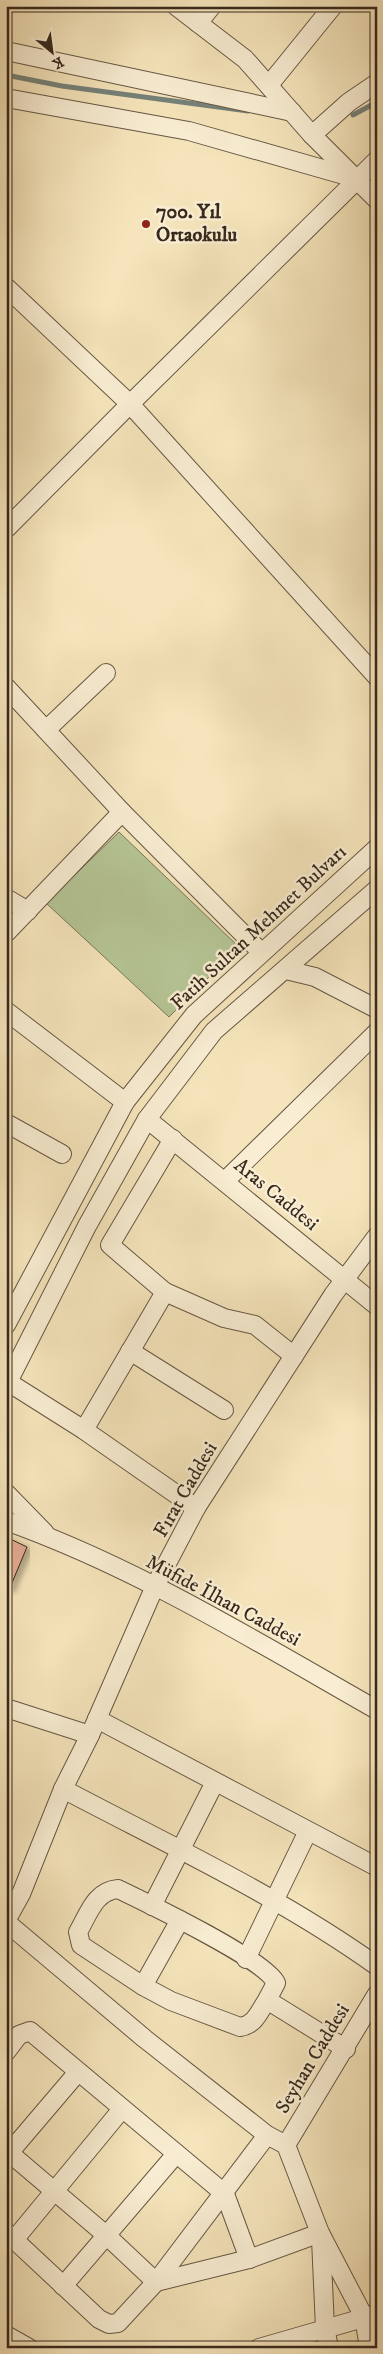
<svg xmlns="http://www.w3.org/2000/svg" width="383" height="2354" font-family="'IM FELL DW Pica',serif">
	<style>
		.green { fill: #b6c696; stroke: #767859 }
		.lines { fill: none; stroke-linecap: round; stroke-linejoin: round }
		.stream { stroke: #75827a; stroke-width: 5 }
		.building { fill: #e4ac94; stroke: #36291c; filter: url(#shadow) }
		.minor-casing { stroke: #665844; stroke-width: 20 }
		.minor { stroke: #f9eed3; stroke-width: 18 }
		.poi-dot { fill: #8f2418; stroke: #f9eed3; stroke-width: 2 }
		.labels { text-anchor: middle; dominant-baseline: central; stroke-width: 5; stroke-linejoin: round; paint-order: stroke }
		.poi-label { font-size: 20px; font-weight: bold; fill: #36291c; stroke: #f9eed3; text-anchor: start }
		.street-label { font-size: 20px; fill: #36291c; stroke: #f9eed3 }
	</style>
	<defs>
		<filter id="shadow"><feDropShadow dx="5.5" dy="3" stdDeviation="2.5" flood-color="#0004"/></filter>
	</defs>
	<rect width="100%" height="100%" fill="#f6e5bc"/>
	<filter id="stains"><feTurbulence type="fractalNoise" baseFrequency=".004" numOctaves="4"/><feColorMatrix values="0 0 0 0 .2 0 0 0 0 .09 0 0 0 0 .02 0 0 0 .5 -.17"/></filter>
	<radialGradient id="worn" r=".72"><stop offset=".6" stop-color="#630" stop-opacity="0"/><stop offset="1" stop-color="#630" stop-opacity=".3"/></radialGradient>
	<path class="green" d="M 119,832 L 239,947 L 169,1017 L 46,903 Z"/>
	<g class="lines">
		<g class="stream">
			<path d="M 6,75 L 62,86 L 248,111"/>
			<path d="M 353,115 L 377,102"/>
		</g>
	</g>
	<path class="building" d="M 6,1537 L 27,1547 L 9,1590 L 6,1589 Z"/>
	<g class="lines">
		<g class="minor-casing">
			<g id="minor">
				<path d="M 176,6 L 245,59 L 312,135 L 377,200"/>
				<path d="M 198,23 L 212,6"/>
				<path d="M 6,51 L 292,112"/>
				<path d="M 269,85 L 333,6"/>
				<path d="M 6,98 L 189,131 L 358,179"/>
				<path d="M 312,135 L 349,102 L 377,83"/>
				<path d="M 6,287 L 130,404 L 377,677"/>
				<path d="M 6,529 L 130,404 L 377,160"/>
				<path d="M 6,687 L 122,812 L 261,952"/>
				<path d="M 46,730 L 106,673"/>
				<path d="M 6,898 L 28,911"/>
				<path d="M 6,933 L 122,812"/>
				<path d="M 286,970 L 315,977 L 377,1009"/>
				<path d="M 6,1011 L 125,1102"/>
				<path d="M 147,1119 L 377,1306"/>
				<path d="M 6,1123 L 62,1154"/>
				<path d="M 173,1139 L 110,1245 L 165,1292 L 224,1318 L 255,1325 L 294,1356"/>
				<path d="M 225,1181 L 377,1032"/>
				<path d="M 6,1325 L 125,1102 L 194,1015 L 377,848"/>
				<path d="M 130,1351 L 224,1410"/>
				<path d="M 8,1382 L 84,1430 L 196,1508"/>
				<path d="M 6,1386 L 87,1226 L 147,1119 L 214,1031 L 377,889"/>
				<path d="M 84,1430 L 165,1292"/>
				<path d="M 6,1493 L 45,1533"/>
				<path d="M 6,1521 C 134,1566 259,1643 377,1710"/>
				<path d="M 6,1708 L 90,1735"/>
				<path d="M 97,1719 L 377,1867"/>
				<path d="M 63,1789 C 169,1845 279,1896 377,1966"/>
				<path d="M 152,1906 L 215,1782"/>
				<path d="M 6,1921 L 21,1894 L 63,1789 L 90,1735 L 155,1586 L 196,1508 L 333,1295 L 377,1236"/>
				<path d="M 6,1922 L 145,2039 L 267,2135 L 286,2145 L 320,2233 L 364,2317 L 369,2348"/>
				<path d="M 246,1959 L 308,1831"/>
				<path d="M 143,1986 L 180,1920"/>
				<path d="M 267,2000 C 259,2012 255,2025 240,2027 L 171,2001 L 143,1986 L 81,1945 L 78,1932 C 89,1913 95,1891 118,1889 C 147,1903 266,1960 276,1983 L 267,2000 L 346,2049"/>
				<path d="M 6,2052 L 19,2035 L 30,2031 L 225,2194 L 249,2259"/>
				<path d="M 286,2145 L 377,1994"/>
				<path d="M 6,2150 L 106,2235 L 156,2282 L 249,2259 L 320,2233"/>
				<path d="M 9,2153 L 78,2072"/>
				<path d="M 6,2232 L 99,2319 L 109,2324 L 118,2323 L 156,2282 L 267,2135"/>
				<path d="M 321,2239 L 325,2328 L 329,2348"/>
				<path d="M 14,2240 L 122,2109"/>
				<path d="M 63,2286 L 176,2154"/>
				<path d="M 6,2335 L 29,2348"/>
				<path d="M 259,2348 L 377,2314"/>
			</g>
		</g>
		<use href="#minor" class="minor"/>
	</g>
	<circle class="poi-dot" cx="146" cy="224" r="5"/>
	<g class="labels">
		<g class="poi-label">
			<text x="156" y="212">700. Yıl<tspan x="156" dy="23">Ortaokulu</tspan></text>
		</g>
		<g class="street-label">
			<text transform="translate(259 928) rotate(-43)">Fatih Sultan Mehmet Bulvarı</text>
			<text transform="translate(276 1195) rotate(39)">Aras Caddesi</text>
			<text transform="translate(186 1490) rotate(-60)">Fırat Caddesi</text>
			<text transform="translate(223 1601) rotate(28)">Müfide İlhan Caddesi</text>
			<text transform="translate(313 2059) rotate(-59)">Seyhan Caddesi</text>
		</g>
	</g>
	<rect width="383" height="2354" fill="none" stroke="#f6e5bc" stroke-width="25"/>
	<rect x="8" y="8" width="368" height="2339" fill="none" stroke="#36291c" stroke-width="2.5"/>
	<rect x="12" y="12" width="358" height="2329" fill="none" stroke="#36291c"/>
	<g transform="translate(52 52) rotate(151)" stroke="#f9eed3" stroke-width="4" paint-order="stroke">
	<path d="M0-4L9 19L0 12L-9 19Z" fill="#36291c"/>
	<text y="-8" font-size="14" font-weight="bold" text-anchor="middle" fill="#36291c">K</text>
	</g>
	<rect width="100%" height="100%" filter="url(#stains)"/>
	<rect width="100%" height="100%" fill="url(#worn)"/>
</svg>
